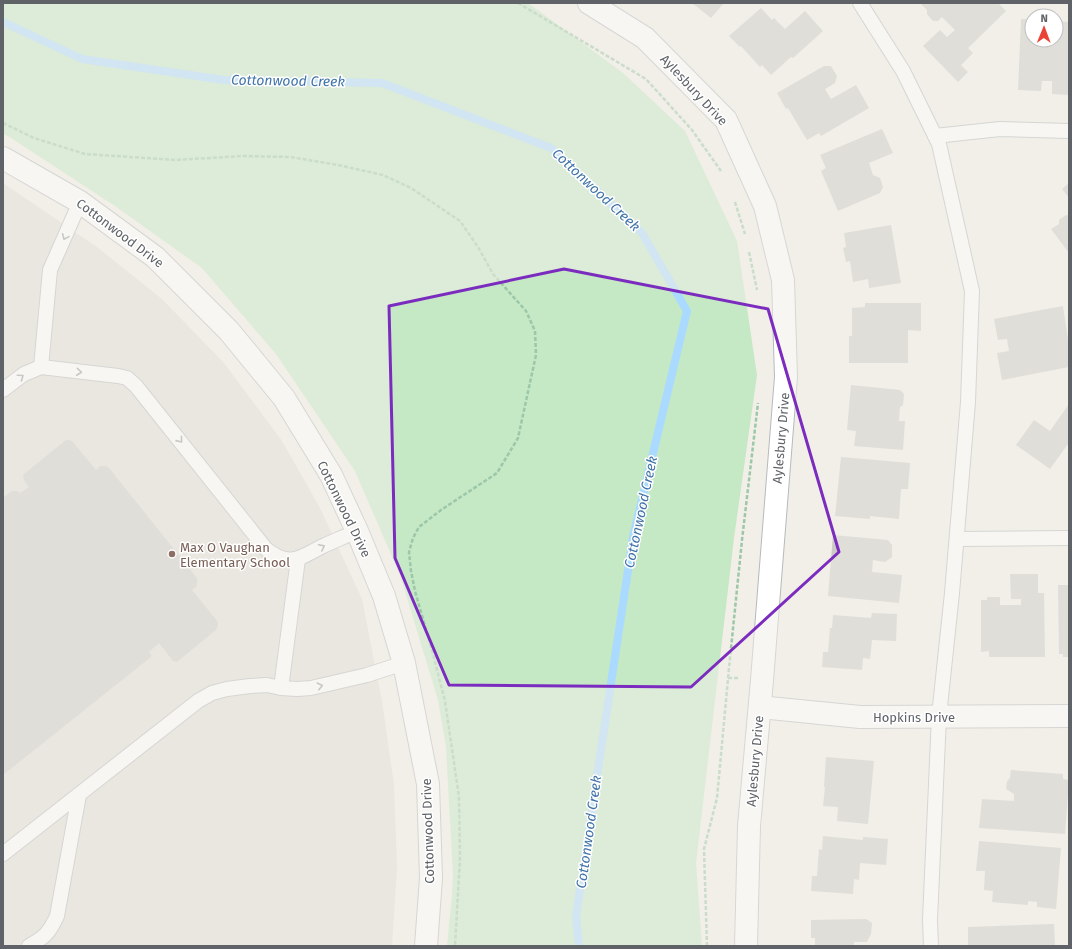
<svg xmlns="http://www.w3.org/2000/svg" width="1072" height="949" font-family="'Fira Sans',sans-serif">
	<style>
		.education { fill: #e1ded6 }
		.green { fill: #c5e8c5 }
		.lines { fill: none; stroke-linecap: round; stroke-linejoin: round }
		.stream { stroke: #aadaff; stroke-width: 8 }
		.building { fill: #cccac5 }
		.lane-casing { stroke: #b5b8bc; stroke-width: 16 }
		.street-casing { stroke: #b5b8bc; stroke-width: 24 }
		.secondary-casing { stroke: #b6babf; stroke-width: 24 }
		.path { stroke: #9cc7a9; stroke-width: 2.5; stroke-dasharray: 4 2; stroke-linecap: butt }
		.lane { stroke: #fff; stroke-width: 14 }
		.street { stroke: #fff; stroke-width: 22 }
		.secondary { stroke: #fff; stroke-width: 22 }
		.oneway { stroke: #979a9d }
		.marked { fill: none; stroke: #7b2cbf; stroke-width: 3; stroke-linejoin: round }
		.education-dot { fill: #8d6e63; stroke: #fff; stroke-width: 1.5 }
		.labels { text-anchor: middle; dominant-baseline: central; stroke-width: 3; stroke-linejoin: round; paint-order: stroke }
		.street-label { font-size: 13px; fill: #5f6368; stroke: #fff }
		.education-label { font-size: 13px; fill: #785e54; stroke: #fff; text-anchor: start }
		.water-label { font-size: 14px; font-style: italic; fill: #4174aa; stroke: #fff }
	</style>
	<rect width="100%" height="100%" fill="#f1efe8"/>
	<path class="education" d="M 3,183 L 97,247 L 162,299 L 224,363 L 282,441 L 320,508 L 362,599 L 382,701 L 394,785 L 397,868 L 392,946 L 3,946 Z"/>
	<path class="green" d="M 3,3 L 528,3 L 623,73 L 685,131 L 737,241 L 757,375 L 734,538 L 696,863 L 702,946 L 447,946 L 452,895 L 453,875 L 446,747 L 438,700 L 400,575 L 355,471 L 276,354 L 202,268 L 115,206 L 8,136 L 3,134 Z"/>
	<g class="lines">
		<path class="stream" d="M 3,22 L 82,59 L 224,80 L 382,83 L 551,148 L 642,233 L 687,311 L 633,537 L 576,916 L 579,946"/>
	</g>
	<g class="building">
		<path d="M 692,3 L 724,3 L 711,18 Z"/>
		<path d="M 920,3 L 998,3 L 1006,11 L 968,48 L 973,53 L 961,65 L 968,72 L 958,82 L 923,46 L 940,30 L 947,37 L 955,30 L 942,17 L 938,21 L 933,21 L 927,14 L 927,10 Z"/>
		<path d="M 761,8 L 772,20 L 774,18 L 785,29 L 805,11 L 823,31 L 793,58 L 791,57 L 771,75 L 762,65 L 760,67 L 741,46 L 740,47 L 729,36 Z"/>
		<path d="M 1021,19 L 1032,19 L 1032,40 L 1056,40 L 1056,21 L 1069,22 L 1069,95 L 1052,94 L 1052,81 L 1042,81 L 1041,91 L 1018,90 Z"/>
		<path d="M 824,66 L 831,66 L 837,76 L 835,83 L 825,89 L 831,99 L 856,85 L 869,108 L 821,136 L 819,133 L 807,140 L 788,108 L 786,109 L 777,93 Z"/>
		<path d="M 882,129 L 893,153 L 869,163 L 873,175 L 880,178 L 883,187 L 880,193 L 838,211 L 821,171 L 826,168 L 820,155 Z"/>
		<path d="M 1069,183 L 1069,198 L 1062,189 Z"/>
		<path d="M 1066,215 L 1069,216 L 1069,253 L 1051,229 L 1059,224 L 1059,220 Z"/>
		<path d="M 891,225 L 901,283 L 869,288 L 868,279 L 853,282 L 850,261 L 846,262 L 843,248 L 846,247 L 844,233 Z"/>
		<path d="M 865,303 L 921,303 L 921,331 L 908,330 L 908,363 L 849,363 L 849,336 L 852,336 L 852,308 L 865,307 Z"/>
		<path d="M 1063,306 L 1068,340 L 1069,340 L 1069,367 L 1002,380 L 997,353 L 1009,351 L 1007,339 L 998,340 L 994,319 Z"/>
		<path d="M 851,385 L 900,390 L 904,394 L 903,405 L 900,407 L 899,421 L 905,421 L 903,450 L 854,446 L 856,431 L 847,430 Z"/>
		<path d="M 1069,404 L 1069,445 L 1068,444 L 1050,469 L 1016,445 L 1034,420 L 1050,431 Z"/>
		<path d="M 66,440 L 69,440 L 72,441 L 96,470 L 100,466 L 106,466 L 109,468 L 197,578 L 197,586 L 192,590 L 218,622 L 218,625 L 217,629 L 177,662 L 173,661 L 159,643 L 149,652 L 151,654 L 151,657 L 3,775 L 3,498 L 12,491 L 18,491 L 20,493 L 29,487 L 24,480 L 23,476 L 24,474 Z"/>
		<path d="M 841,457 L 910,463 L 908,489 L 901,489 L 899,519 L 870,516 L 870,519 L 835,516 Z"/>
		<path d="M 833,535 L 888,540 L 892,545 L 892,557 L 885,562 L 873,560 L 872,572 L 902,575 L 899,603 L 828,596 Z"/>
		<path d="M 1010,574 L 1038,574 L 1038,593 L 1044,593 L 1045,657 L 989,657 L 989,651 L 981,652 L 981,600 L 987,600 L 987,597 L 1000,597 L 1000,605 L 1021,605 L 1021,599 L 1011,599 Z"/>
		<path d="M 1058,585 L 1069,585 L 1069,657 L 1063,657 L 1063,654 L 1059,654 Z"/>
		<path d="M 872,613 L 897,614 L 896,641 L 872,640 L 870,659 L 863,658 L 862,670 L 822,667 L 823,652 L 828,652 L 830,628 L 832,628 L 833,615 L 871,618 Z"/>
		<path d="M 826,757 L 874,761 L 868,824 L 837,821 L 838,807 L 823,806 L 825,787 L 824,787 Z"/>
		<path d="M 1011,770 L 1063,774 L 1063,779 L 1069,780 L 1065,834 L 979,828 L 982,799 L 1014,801 L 1014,794 L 1006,789 L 1007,781 L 1010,778 Z"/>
		<path d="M 823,836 L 863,840 L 863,837 L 888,839 L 886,865 L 860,863 L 859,880 L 854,879 L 853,894 L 811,891 L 812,876 L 817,876 L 819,849 L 822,850 Z"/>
		<path d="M 979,841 L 1061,848 L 1056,909 L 1037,907 L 1037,902 L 1028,901 L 1028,905 L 992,902 L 993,891 L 984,890 L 985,871 L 976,871 Z"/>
		<path d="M 866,919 L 872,923 L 871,934 L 867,942 L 854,942 L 854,946 L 815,946 L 815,938 L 811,938 L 811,920 Z"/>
		<path d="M 1054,924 L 1055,946 L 968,946 L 968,927 Z"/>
	</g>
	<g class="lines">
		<g class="lane-casing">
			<g id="lane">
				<path d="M 860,3 L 903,71 L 939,144 L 972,291 L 968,402 L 952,593 L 939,716 L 930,920 L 931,946"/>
				<path d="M 935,136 L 1000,129 L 1069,131"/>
				<path d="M 41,367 L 50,270 L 80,202"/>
				<path d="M 3,390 L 24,374 L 41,367 L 118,376 L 127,378 L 136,386 L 266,549 C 290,568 299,558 323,546 C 334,541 346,536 357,531"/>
				<path d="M 957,539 L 1069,538"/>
				<path d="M 281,688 L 298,559"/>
				<path d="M 3,854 L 198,701 L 212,693 L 227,689 L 250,686 L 267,685 L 281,688 L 297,689 L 311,688 L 367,675 L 404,663"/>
				<path d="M 29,946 C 45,937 49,933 57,916 L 79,795"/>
			</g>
		</g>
		<g class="street-casing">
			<g id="street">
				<path d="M 3,158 L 80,202 L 155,257 L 229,331 L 284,398 L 331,475 L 357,531 L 384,596 L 404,663 L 428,784 L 431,878 L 426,946"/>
				<path d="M 760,707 L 860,717 L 1069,716"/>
			</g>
		</g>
		<g class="secondary-casing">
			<path id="secondary" d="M 589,3 L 645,38 L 726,120 L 765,206 L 783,280 L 786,377 L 762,680 L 749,826 L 746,946"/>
		</g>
		<g class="path">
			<path d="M 518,3 L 646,79 L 692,130 L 721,171"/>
			<path d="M 3,123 L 34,138 L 85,154 L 176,160 L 242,156 L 290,157 L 338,165 L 383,175 L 411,188 L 460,221 L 478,247 L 493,274 L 526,311 L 535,331 L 536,355 L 518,438 L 497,473 L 441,510 L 419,527 L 413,538 L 409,552 L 411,571 L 415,591 L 434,658 L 445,701 L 459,797 L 460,858 L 455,946"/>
			<path d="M 735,202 L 745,234"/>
			<path d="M 749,252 L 757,290"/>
			<path d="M 728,678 L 739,678"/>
			<path d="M 707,946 L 704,849 L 717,798 L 729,668 L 742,540 L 758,403"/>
		</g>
		<use href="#lane" class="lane"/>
		<use href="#street" class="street"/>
		<use href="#secondary" class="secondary"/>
	</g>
	<defs><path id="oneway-chevron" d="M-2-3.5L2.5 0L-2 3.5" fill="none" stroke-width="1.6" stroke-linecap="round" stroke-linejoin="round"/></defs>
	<g class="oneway">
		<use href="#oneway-chevron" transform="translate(65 237) rotate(114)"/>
		<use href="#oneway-chevron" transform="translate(79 372) rotate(6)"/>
		<use href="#oneway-chevron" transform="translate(21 377) rotate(-35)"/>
		<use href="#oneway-chevron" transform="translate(180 440) rotate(51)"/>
		<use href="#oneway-chevron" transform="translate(322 547) rotate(-27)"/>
		<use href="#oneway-chevron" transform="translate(320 686) rotate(-13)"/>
	</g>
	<path d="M0 0H1072V949H0ZM 564,269 L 768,309 L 839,552 L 691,687 L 449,685 L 395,558 L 389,306 Z" fill="#f1efe8" fill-opacity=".55" fill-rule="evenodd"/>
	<path class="marked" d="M 564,269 L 768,309 L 839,552 L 691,687 L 449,685 L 395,558 L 389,306 Z"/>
	<circle class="education-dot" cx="172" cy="554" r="4"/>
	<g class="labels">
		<g class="street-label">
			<text transform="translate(694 90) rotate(47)">Aylesbury Drive</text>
			<text transform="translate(120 233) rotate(37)">Cottonwood Drive</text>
			<text transform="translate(781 438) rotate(-85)">Aylesbury Drive</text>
			<text transform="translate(344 509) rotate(64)">Cottonwood Drive</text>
			<text x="914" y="717">Hopkins Drive</text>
			<text transform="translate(755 761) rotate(-85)">Aylesbury Drive</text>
			<text transform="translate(428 831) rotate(-92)">Cottonwood Drive</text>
		</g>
		<g class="education-label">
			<text x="180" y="547">Max O Vaughan<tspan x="180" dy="15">Elementary School</tspan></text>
		</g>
		<g class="water-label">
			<text transform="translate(288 81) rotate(1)">Cottonwood Creek</text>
			<text transform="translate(596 190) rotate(43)">Cottonwood Creek</text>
			<text transform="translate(641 512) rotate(-78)">Cottonwood Creek</text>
			<text transform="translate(589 832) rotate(-82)">Cottonwood Creek</text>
		</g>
	</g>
	<rect width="1072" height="949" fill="none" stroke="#5f6368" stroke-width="8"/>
	<g transform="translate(1044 28) rotate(1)"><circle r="19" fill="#ffffff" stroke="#bfc1c3"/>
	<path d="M0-3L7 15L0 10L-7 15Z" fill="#ea4335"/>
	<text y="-6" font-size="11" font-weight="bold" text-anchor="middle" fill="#5f6368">N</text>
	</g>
</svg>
